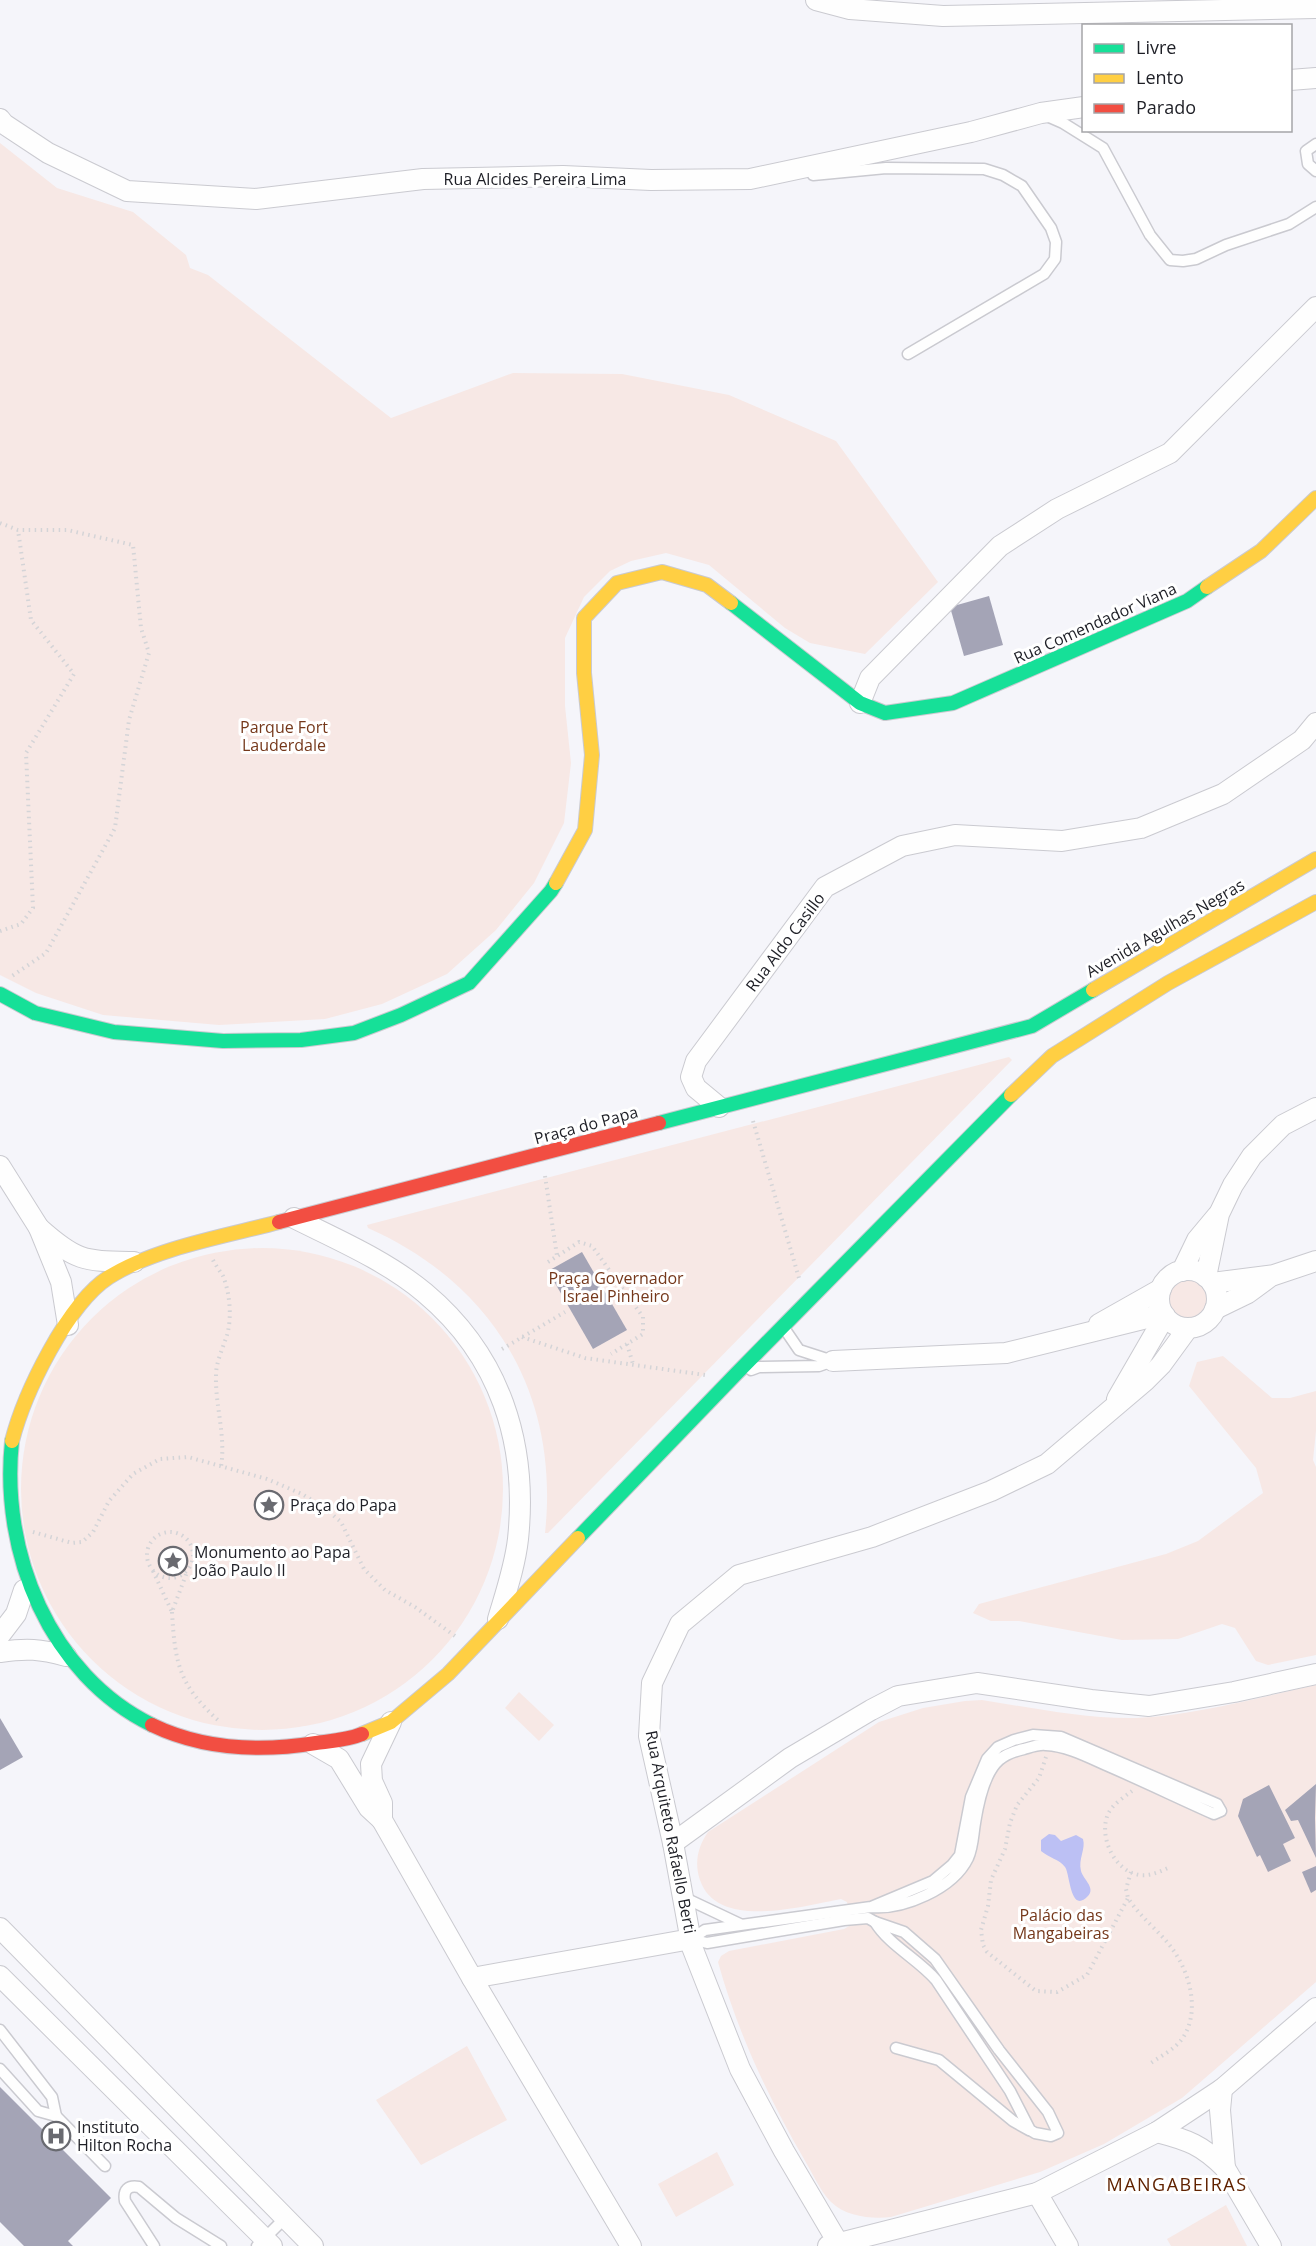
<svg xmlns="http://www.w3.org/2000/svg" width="1316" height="2246" font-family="'Open Sans',sans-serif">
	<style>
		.green { fill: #f7e8e5 }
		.water { fill: #bcc0f4 }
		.building { fill: #a4a4b6 }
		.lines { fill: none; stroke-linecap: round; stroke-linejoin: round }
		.lane-casing { stroke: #cacad0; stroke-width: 13 }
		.street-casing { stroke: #cacad0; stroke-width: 22 }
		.fast-casing { stroke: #cacad0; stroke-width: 16 }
		.slow-casing { stroke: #cacad0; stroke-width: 16 }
		.jam-casing { stroke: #cacad0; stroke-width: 16 }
		.path { stroke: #d4d4d7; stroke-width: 4; stroke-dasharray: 1.5 4.5; stroke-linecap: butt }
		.lane { stroke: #fefefe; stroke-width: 10 }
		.street { stroke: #fefefe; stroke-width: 20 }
		.fast { stroke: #16e098; stroke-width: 14 }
		.slow { stroke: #ffcf43; stroke-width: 14 }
		.jam { stroke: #f24e42; stroke-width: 14 }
		.labels { text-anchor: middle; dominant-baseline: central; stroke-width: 6; stroke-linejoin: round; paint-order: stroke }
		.street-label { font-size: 16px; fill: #1e1f26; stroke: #fff }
		.park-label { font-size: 16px; fill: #75381b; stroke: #fff }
		.poi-label { font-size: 16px; fill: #1e1f26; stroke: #fff; text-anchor: start }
		.neighbourhood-label { font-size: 18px; letter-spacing: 1.5px; fill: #602200; stroke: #fff }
	</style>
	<rect width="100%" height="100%" fill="#f5f5fa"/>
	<g class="green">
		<path d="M 0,143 L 57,188 L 133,212 L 186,255 L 190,268 L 208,275 L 391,418 L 513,373 L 622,374 L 729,395 L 836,441 L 938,582 L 865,654 L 810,643 L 785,628 L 709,565 L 666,553 L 631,561 L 610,571 L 584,597 L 565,638 L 565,706 L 571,763 L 564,823 L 534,883 L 496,930 L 447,974 L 382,1004 L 325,1019 L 219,1025 L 103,1015 L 36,993 L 0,975 Z"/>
		<path d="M 1009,1057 L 1012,1060 L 548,1533 L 545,1533 C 560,1395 494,1284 368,1228 L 367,1225 Z"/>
		<circle cx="262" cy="1489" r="241"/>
		<circle cx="1188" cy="1299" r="22"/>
		<path d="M 1223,1356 L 1272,1398 L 1290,1398 L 1316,1391 L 1316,1431 L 1313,1460 L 1316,1467 L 1316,1655 L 1268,1665 L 1256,1661 L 1235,1628 L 1222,1624 L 1178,1639 L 1122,1640 L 1019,1621 L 991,1621 L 973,1613 L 979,1604 L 1166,1554 L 1198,1541 L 1263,1493 L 1256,1468 L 1189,1386 L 1197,1362 Z"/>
		<path d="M 1316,1685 L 1316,1982 L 1182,2098 L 1104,2144 L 1040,2172 L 891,2217 C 872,2219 846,2217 831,2202 C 820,2191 812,2172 804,2159 C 768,2097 737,2031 718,1962 L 721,1956 L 729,1951 L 844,1929 L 851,1925 L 847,1902 L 841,1899 C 803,1906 717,1931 700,1880 C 694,1863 698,1846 708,1832 L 879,1722 L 923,1708 L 965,1701 L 982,1700 C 1033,1708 1084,1719 1136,1718 C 1193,1716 1260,1697 1316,1685 Z"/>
		<path d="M 519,1692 L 554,1725 L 539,1741 L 505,1708 Z"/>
		<path d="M 467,2046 L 507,2120 L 421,2165 L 376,2100 Z"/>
		<path d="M 717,2152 L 734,2185 L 676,2217 L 658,2184 Z"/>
		<path d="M 1226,2205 L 1247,2246 L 1171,2246 L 1167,2239 Z"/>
	</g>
	<path class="water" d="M 1049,1834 L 1055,1835 L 1061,1841 L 1076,1835 L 1083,1839 C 1086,1849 1078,1859 1081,1871 C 1083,1879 1096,1888 1088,1896 C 1070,1915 1070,1873 1065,1867 C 1059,1859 1049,1858 1041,1851 L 1041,1840 Z"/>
	<g class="building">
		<path d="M 989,596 L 1003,645 L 964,656 L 950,607 Z"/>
		<path d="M 582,1252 L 627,1330 L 593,1349 L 548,1271 Z"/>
		<path d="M 0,1718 L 23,1757 L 0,1770 Z"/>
		<path d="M 1316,1784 L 1315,1818 L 1316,1858 L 1298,1820 L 1291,1821 L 1285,1810 Z"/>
		<path d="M 1269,1785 L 1295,1838 L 1283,1844 L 1291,1861 L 1268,1872 L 1260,1855 L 1257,1857 L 1238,1816 L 1243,1799 Z"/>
		<path d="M 1316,1866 L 1316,1890 L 1311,1893 L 1302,1872 Z"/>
		<path d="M 0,2087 L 111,2198 L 68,2241 L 73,2246 L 24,2246 L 0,2222 Z"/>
	</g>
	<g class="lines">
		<g class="lane-casing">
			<g id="lane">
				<path d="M 1047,116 L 1063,123 L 1103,148 L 1150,235 L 1170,260 L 1183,261 L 1196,259 L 1226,245 L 1289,224 L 1316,207"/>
				<path d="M 1316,144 L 1306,151 L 1308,164 L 1316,171"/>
				<path d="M 813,175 L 886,168 L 984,169 L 1003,175 L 1022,186 L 1051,228 L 1056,242 L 1055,259 L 1044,274 L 908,354"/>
				<path d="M 751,1370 L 759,1367 L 819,1366 L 833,1361 L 799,1350 L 784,1328"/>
				<path d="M 683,1897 L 740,1924"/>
				<path d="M 875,1922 L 904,1932 L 935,1959 L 999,2050 L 1048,2112 L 1058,2133 L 1051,2136 L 1035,2133 L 1030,2130 L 1010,2091 L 936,1980 C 918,1959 890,1946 875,1922 Z"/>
				<path d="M 691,1939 L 705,1930 L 871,1907 C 903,1910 953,1889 968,1858 C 973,1847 973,1835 975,1823 C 978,1804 984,1773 999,1760 C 1006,1754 1015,1751 1024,1749 C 1031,1747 1039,1744 1046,1745 C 1067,1746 1088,1757 1106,1765 C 1143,1781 1178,1798 1214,1814 L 1221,1811 L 1217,1804 L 1061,1737 L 1033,1735 L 1014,1740 L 998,1747 L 987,1759 L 971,1797 L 960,1855 L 952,1865 L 933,1881 L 871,1907"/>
				<path d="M 691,1939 L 707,1943 L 844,1920 L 868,1918 L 875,1922"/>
				<path d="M 0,2030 L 52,2097 L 56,2116"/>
				<path d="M 896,2048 L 939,2060 L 1013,2121 L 1029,2130"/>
				<path d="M 0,2069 L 38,2111 L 56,2116 L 105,2166"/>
				<path d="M 154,2246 L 125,2201 C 123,2190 128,2185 139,2187 L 176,2218 L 221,2246"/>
				<path d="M 257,2246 L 285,2218"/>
			</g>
		</g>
		<g class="street-casing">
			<g id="street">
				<path d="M 816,0 L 850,9 L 943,16 L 1316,8"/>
				<path d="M 1290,80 L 1316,78"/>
				<path d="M 0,119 L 4,124 L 48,153 L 127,191 L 256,199 L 423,179 L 563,176 L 651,180 L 750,179 L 971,132 L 1041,113 L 1084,107"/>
				<path d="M 860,703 L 870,678 L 1000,546 L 1057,509 L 1170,453 L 1316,307"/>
				<path d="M 719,1107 L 696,1088 L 691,1077 L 696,1061 L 825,887 L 902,846 L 955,835 L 1062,841 L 1141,828 L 1223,794 L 1302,740 L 1316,723"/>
				<path d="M 0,1166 L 39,1228"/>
				<path d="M 294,1218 C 338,1240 387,1261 425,1293 C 500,1356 528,1443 518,1539 C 515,1566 506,1592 498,1619"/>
				<circle cx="1188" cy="1299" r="29"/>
				<path d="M 1182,1271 L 1197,1240 L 1217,1216"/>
				<path d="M 1206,1277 L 1219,1214 L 1233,1185 L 1252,1156 L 1283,1125 L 1316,1108"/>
				<path d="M 1212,1283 L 1274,1275 L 1316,1261"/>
				<path d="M 1215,1309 L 1248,1293 L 1271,1276"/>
				<path d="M 1099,1324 L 1161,1289"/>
				<path d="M 68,1325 L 61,1282 L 39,1228 C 77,1262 84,1261 134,1262"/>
				<path d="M 833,1361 L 1006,1353 L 1163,1314"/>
				<path d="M 1117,1399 L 1165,1316"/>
				<path d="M 0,1635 L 16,1614 L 24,1590"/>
				<path d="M 0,1652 C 27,1648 40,1649 66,1656"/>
				<path d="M 313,1744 L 339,1759 L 369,1808 L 382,1820 L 382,1803 L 372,1781 L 371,1764 L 391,1722"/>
				<path d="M 382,1820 L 472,1978 L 631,2246"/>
				<path d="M 673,1843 L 790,1758 L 871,1710 L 898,1696 L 977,1683 L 1091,1700 L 1149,1706 L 1234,1692 L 1316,1674"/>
				<path d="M 0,1928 L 313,2246"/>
				<path d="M 0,1976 L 272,2246"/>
				<path d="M 472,1978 L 691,1939"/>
				<path d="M 1157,2132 C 1188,2140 1202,2145 1225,2168 L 1220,2110 L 1222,2089"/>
				<path d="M 1225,2168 L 1271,2246"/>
				<path d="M 1037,2193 L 1068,2246"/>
				<path d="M 828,2246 L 1037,2193 L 1157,2132 L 1222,2089 L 1316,2008"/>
				<path d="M 840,2246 L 784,2151 L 740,2069 L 692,1947 L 673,1843 L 649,1736 L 652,1683 L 680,1624 L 739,1575 L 872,1537 L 991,1491 L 1047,1464 L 1146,1380 L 1161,1365 L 1188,1328"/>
			</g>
		</g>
		<g class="fast-casing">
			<g id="fast">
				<path d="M 731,603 L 860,703 L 885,713 L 953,703 L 1187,601 L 1207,587"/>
				<path d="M 0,994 L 35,1013 L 114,1032 L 223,1041 L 301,1040 L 354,1033 L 401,1015 L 469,983 L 551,891 L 556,883"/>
				<path d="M 659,1123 L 1032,1026 L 1093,990"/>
				<path d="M 12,1441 C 0,1553 50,1675 152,1725"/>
				<path d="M 578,1538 L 736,1374 L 1011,1095"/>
			</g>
		</g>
		<g class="slow-casing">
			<g id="slow">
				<path d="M 1207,587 L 1261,551 L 1316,498"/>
				<path d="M 556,883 L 585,830 L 592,755 L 584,673 L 584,618 L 617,583 L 662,572 L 707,585 L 731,603"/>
				<path d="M 1093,990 L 1316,859"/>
				<path d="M 1011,1095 L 1052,1056 L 1168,983 L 1316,902"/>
				<path d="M 12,1441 C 24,1394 67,1304 109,1277 C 155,1248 226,1236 279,1222"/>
				<path d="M 362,1734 L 391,1722 L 448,1674 L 578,1538"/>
			</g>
		</g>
		<g class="jam-casing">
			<g id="jam">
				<path d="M 279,1222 L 659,1123"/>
				<path d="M 152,1725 C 204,1750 260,1752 316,1743 C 331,1741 348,1740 362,1734"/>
			</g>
		</g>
		<g class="path">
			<path d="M 0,523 L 18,530 L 67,530 L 133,545 L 141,628 L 149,653 L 129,720 L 115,828 L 46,953 L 12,976"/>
			<path d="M 0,931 L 21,924 L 33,908 L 26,753 L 74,674 L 31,620 L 18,530"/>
			<path d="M 753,1121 L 799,1278"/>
			<path d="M 545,1176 L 557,1256"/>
			<path d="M 213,1260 C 216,1266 220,1271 223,1276 C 230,1293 232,1318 227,1335 C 223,1348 216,1362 216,1375 C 215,1406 226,1435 221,1467"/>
			<path d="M 548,1262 L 579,1242 L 592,1246 L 643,1317 L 643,1334 L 611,1354"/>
			<path d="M 522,1337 L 585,1358 L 705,1375"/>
			<path d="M 627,1344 L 633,1364"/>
			<path d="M 502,1349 L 565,1312"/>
			<path d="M 33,1532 L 72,1543 L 82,1542 L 93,1532 L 109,1501 L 133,1474 L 160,1459 L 188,1457 L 267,1479 L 302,1494 L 326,1509 L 341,1522 L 364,1569 L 385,1590 L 415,1607 L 455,1636"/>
			<circle cx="170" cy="1555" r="23"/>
			<path d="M 153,1571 L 172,1612 L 187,1572"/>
			<path d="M 172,1612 C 175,1664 179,1685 219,1721"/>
			<path d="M 1046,1757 L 1039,1778 L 1017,1805 L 1010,1823 L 1005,1849 L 991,1880 L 988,1906 L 981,1930 L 983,1945 L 987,1952 L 1036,1991 L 1057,1992 L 1087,1975 L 1128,1898"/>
			<path d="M 1132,1791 C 1124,1797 1112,1805 1108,1814 C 1098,1837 1115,1872 1140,1875 C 1150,1876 1159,1872 1168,1868"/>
			<path d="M 1131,1872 L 1126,1889 L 1128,1898 C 1140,1917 1158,1930 1171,1947 C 1190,1972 1201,2012 1182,2039 C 1174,2050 1159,2057 1148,2065"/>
		</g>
		<use href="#lane" class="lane"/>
		<use href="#street" class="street"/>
		<use href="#fast" class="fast"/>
		<use href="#slow" class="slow"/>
		<use href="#jam" class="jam"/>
	</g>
	<defs>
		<g id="sight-ring" transform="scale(1.5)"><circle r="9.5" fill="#fff" stroke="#696a70" stroke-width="1.5"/><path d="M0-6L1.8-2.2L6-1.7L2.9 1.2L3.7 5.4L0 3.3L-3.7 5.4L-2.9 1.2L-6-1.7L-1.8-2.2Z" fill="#696a70"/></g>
		<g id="hospital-ring" transform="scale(1.5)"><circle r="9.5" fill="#fff" stroke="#696a70" stroke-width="1.5"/><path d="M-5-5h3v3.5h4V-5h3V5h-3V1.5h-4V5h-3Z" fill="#696a70"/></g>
	</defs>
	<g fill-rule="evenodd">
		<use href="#sight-ring" x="269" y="1505"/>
		<use href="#sight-ring" x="173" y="1561"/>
		<use href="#hospital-ring" x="56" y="2136"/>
	</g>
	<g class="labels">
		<g class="street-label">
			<text x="535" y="179">Rua Alcides Pereira Lima</text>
			<text transform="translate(1095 623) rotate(-24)">Rua Comendador Viana</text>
			<text transform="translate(1165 928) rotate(-30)">Avenida Agulhas Negras</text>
			<text transform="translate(785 942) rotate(-53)">Rua Aldo Casillo</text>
			<text transform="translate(586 1125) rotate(-15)">Praça do Papa</text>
			<text transform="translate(671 1832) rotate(79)">Rua Arquiteto Rafaello Berti</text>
		</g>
		<g class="park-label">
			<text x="284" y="727">Parque Fort<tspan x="284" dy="18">Lauderdale</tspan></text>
			<text x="616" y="1278">Praça Governador<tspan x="616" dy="18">Israel Pinheiro</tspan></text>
			<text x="1061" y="1915">Palácio das<tspan x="1061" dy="18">Mangabeiras</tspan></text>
		</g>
		<g class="poi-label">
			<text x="290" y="1505">Praça do Papa</text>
			<text x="194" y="1552">Monumento ao Papa<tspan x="194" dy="18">João Paulo II</tspan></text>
			<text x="77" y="2127">Instituto<tspan x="77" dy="18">Hilton Rocha</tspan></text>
		</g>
		<g class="neighbourhood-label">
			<text x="1177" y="2184">MANGABEIRAS</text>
		</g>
	</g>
	<rect x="1082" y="24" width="210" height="108" fill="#ffffff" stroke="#a5a5a8" stroke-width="1.5"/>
	<rect x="1094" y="44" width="30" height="9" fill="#16e098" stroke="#a5a5a8" stroke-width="1.5"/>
	<text x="1136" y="54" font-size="18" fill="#1e1f26">Livre</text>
	<rect x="1094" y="74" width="30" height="9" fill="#ffcf43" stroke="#a5a5a8" stroke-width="1.5"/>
	<text x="1136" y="84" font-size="18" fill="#1e1f26">Lento</text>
	<rect x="1094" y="104" width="30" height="9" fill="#f24e42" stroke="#a5a5a8" stroke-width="1.5"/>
	<text x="1136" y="114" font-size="18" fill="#1e1f26">Parado</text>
</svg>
